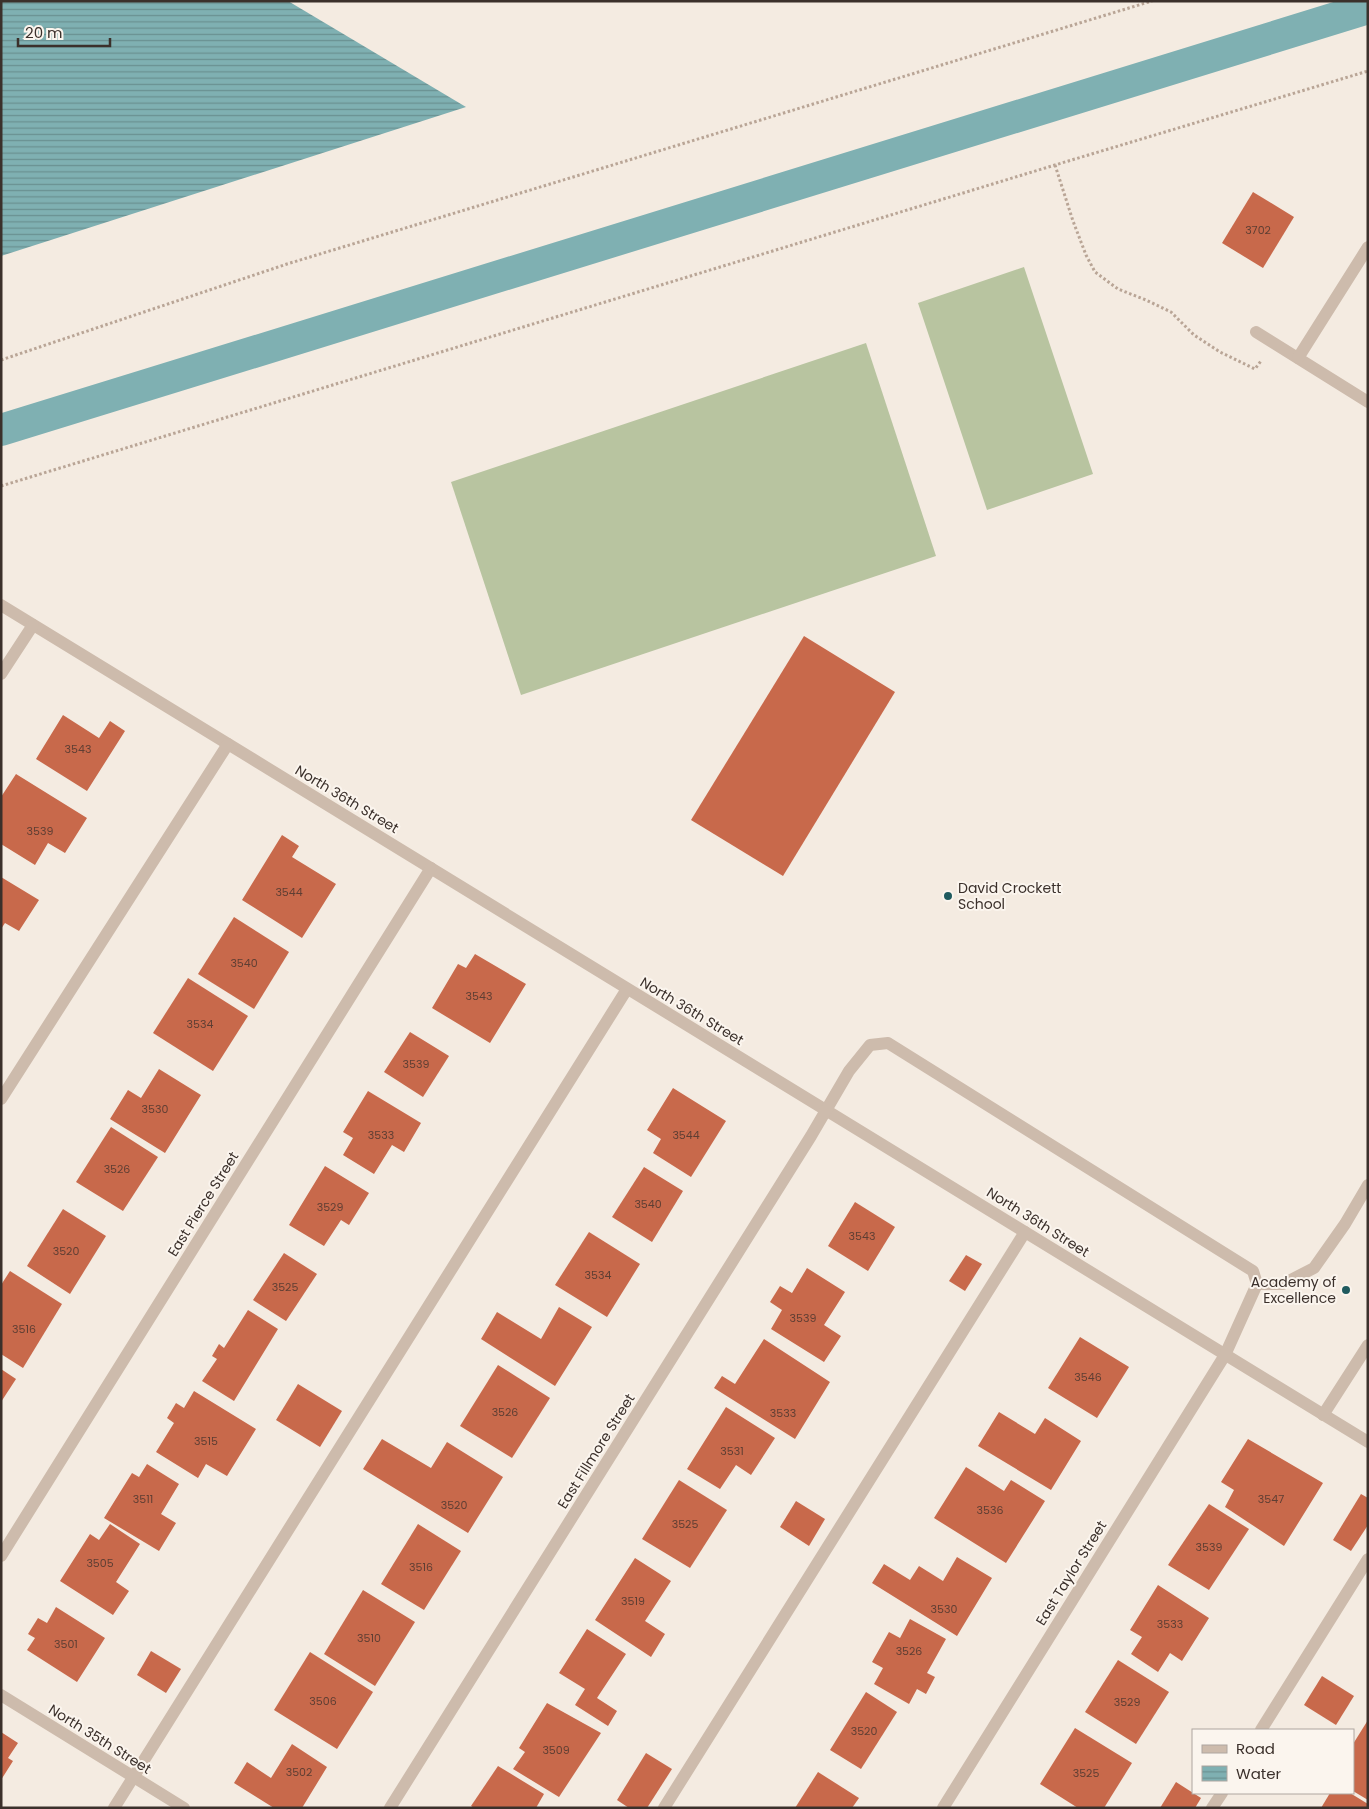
<svg xmlns="http://www.w3.org/2000/svg" width="1369" height="1809" font-family="Poppins,sans-serif">
	<style>
		.grass { fill: #b8c4a0 }
		.water { fill: url(#water-rules) }
		.lines { fill: none; stroke-linecap: round; stroke-linejoin: round }
		.canal { stroke: #7fb0b2; stroke-width: 32 }
		.building { fill: #c8694b }
		.path { stroke: #b9a596; stroke-width: 3; stroke-dasharray: 2.5 2.5; stroke-linecap: butt }
		.minor { stroke: #cdbbac; stroke-width: 12 }
		.poi-dot { fill: #1f5a5e; stroke: #fbf5ee; stroke-width: 2 }
		.labels { text-anchor: middle; dominant-baseline: central; stroke-width: 4; stroke-linejoin: round; paint-order: stroke }
		.number-label { font-size: 11px; fill: #5e3e33 }
		.street-label { font-size: 14px; fill: #3b302b; stroke: #fbf5ee }
		.poi-label { font-size: 14px; fill: #3b302b; stroke: #fbf5ee; text-anchor: start }
	</style>
	<defs>
		<pattern id="water-rules" width="6" height="5" patternUnits="userSpaceOnUse" patternTransform="scale(1.25)"><rect width="6" height="5" fill="#7fb0b2"/><path d="M0 2.5h6" fill="none" stroke="#699091"/></pattern>
	</defs>
	<rect width="100%" height="100%" fill="#f4ebe1"/>
	<g class="grass">
		<path d="M 1024,267 L 1093,474 L 987,510 L 918,303 Z"/>
		<path d="M 866,343 L 936,556 L 521,695 L 451,482 Z"/>
	</g>
	<path class="water" d="M 1,1 L 288,1 L 466,107 L 1,256 Z"/>
	<g class="lines">
		<path class="canal" d="M 1,430 L 1368,8"/>
	</g>
	<g class="building">
		<path d="M 1253,192 L 1294,217 L 1263,268 L 1222,243 Z"/>
		<path d="M 804,636 L 895,692 L 783,876 L 691,820 Z"/>
		<path d="M 63,715 L 99,738 L 110,721 L 125,731 L 87,791 L 36,759 Z"/>
		<path d="M 16,774 L 87,818 L 65,853 L 48,843 L 35,865 L 1,844 L 1,797 Z"/>
		<path d="M 282,835 L 299,846 L 292,857 L 336,884 L 302,938 L 242,900 Z"/>
		<path d="M 1,877 L 39,900 L 19,931 L 5,923 L 1,929 Z"/>
		<path d="M 234,917 L 289,952 L 254,1009 L 198,974 Z"/>
		<path d="M 475,954 L 526,984 L 490,1043 L 432,1008 L 458,964 L 466,968 Z"/>
		<path d="M 188,978 L 248,1016 L 213,1071 L 153,1033 Z"/>
		<path d="M 410,1032 L 449,1056 L 423,1097 L 384,1072 Z"/>
		<path d="M 159,1069 L 201,1095 L 165,1153 L 110,1119 L 128,1090 L 141,1098 Z"/>
		<path d="M 673,1088 L 726,1121 L 691,1177 L 653,1153 L 661,1139 L 647,1130 Z"/>
		<path d="M 368,1091 L 421,1123 L 404,1152 L 392,1145 L 374,1174 L 343,1155 L 353,1138 L 343,1132 Z"/>
		<path d="M 111,1127 L 158,1157 L 123,1211 L 76,1182 Z"/>
		<path d="M 325,1166 L 369,1193 L 349,1225 L 341,1220 L 324,1246 L 289,1225 Z"/>
		<path d="M 644,1167 L 683,1191 L 652,1242 L 612,1217 Z"/>
		<path d="M 855,1202 L 895,1227 L 868,1271 L 828,1246 Z"/>
		<path d="M 63,1209 L 106,1236 L 70,1294 L 27,1266 Z"/>
		<path d="M 589,1232 L 640,1264 L 607,1317 L 555,1285 Z"/>
		<path d="M 284,1253 L 317,1274 L 286,1321 L 253,1300 Z"/>
		<path d="M 966,1255 L 982,1264 L 965,1291 L 949,1281 Z"/>
		<path d="M 807,1268 L 845,1292 L 824,1325 L 841,1336 L 824,1362 L 771,1329 L 782,1310 L 770,1302 L 780,1286 L 792,1293 Z"/>
		<path d="M 10,1271 L 62,1304 L 23,1368 L 1,1354 L 1,1285 Z"/>
		<path d="M 559,1307 L 592,1327 L 555,1386 L 481,1339 L 497,1312 L 541,1339 Z"/>
		<path d="M 248,1310 L 278,1329 L 234,1401 L 202,1381 L 217,1359 L 212,1356 L 219,1344 L 224,1348 Z"/>
		<path d="M 1080,1337 L 1129,1367 L 1097,1418 L 1048,1388 Z"/>
		<path d="M 764,1339 L 830,1382 L 795,1439 L 714,1388 L 722,1376 L 735,1384 Z"/>
		<path d="M 498,1365 L 550,1398 L 512,1458 L 460,1426 Z"/>
		<path d="M 1,1369 L 16,1379 L 1,1402 Z"/>
		<path d="M 298,1384 L 342,1411 L 320,1447 L 276,1420 Z"/>
		<path d="M 194,1391 L 256,1429 L 227,1476 L 206,1464 L 198,1478 L 156,1452 L 174,1423 L 167,1418 L 176,1403 L 184,1408 Z"/>
		<path d="M 726,1407 L 775,1438 L 751,1475 L 736,1465 L 720,1489 L 687,1469 Z"/>
		<path d="M 999,1412 L 1035,1434 L 1045,1418 L 1081,1441 L 1051,1490 L 978,1446 Z"/>
		<path d="M 382,1439 L 431,1468 L 447,1442 L 503,1477 L 468,1533 L 363,1469 Z"/>
		<path d="M 1248,1439 L 1323,1483 L 1284,1546 L 1225,1507 L 1234,1490 L 1221,1482 Z"/>
		<path d="M 147,1464 L 179,1484 L 161,1514 L 176,1523 L 159,1551 L 104,1518 L 132,1473 L 139,1477 Z"/>
		<path d="M 966,1467 L 1004,1491 L 1011,1480 L 1045,1501 L 1006,1563 L 934,1518 Z"/>
		<path d="M 679,1480 L 727,1510 L 690,1568 L 642,1539 Z"/>
		<path d="M 1361,1494 L 1368,1498 L 1368,1525 L 1351,1551 L 1333,1540 Z"/>
		<path d="M 796,1501 L 825,1519 L 809,1546 L 780,1527 Z"/>
		<path d="M 1209,1504 L 1249,1529 L 1209,1590 L 1168,1565 Z"/>
		<path d="M 110,1524 L 140,1544 L 116,1582 L 129,1591 L 113,1615 L 60,1581 L 90,1534 L 99,1540 Z"/>
		<path d="M 418,1524 L 461,1551 L 424,1610 L 381,1584 Z"/>
		<path d="M 957,1557 L 992,1578 L 957,1636 L 872,1583 L 884,1564 L 910,1580 L 919,1566 L 943,1581 Z"/>
		<path d="M 635,1558 L 671,1581 L 645,1621 L 665,1634 L 651,1657 L 595,1620 Z"/>
		<path d="M 1158,1585 L 1209,1618 L 1182,1661 L 1170,1653 L 1158,1672 L 1131,1654 L 1142,1637 L 1130,1630 Z"/>
		<path d="M 363,1590 L 415,1622 L 375,1686 L 324,1654 Z"/>
		<path d="M 56,1607 L 105,1638 L 77,1682 L 27,1650 L 35,1638 L 28,1634 L 38,1618 L 47,1623 Z"/>
		<path d="M 910,1619 L 946,1639 L 927,1673 L 935,1677 L 926,1694 L 917,1689 L 909,1704 L 874,1684 L 883,1668 L 872,1662 L 889,1632 L 900,1638 Z"/>
		<path d="M 587,1629 L 626,1654 L 597,1698 L 617,1711 L 608,1726 L 575,1705 L 585,1689 L 559,1673 Z"/>
		<path d="M 151,1651 L 181,1669 L 166,1693 L 137,1675 Z"/>
		<path d="M 310,1652 L 373,1692 L 337,1749 L 274,1710 Z"/>
		<path d="M 1118,1660 L 1169,1692 L 1136,1744 L 1085,1712 Z"/>
		<path d="M 1322,1676 L 1354,1696 L 1336,1725 L 1304,1705 Z"/>
		<path d="M 866,1692 L 897,1712 L 861,1769 L 830,1750 Z"/>
		<path d="M 547,1703 L 601,1733 L 559,1797 L 513,1769 L 525,1752 L 519,1748 Z"/>
		<path d="M 1368,1720 L 1368,1800 L 1353,1791 L 1353,1744 Z"/>
		<path d="M 1075,1728 L 1132,1763 L 1104,1808 L 1078,1808 L 1040,1784 Z"/>
		<path d="M 1,1732 L 18,1743 L 8,1758 L 13,1761 L 1,1780 Z"/>
		<path d="M 292,1744 L 327,1767 L 302,1808 L 274,1808 L 234,1783 L 247,1762 L 271,1778 Z"/>
		<path d="M 646,1753 L 672,1769 L 647,1808 L 629,1808 L 617,1800 Z"/>
		<path d="M 498,1766 L 544,1794 L 536,1808 L 474,1808 L 471,1806 Z"/>
		<path d="M 818,1772 L 859,1798 L 852,1808 L 795,1808 Z"/>
		<path d="M 1176,1782 L 1201,1798 L 1195,1808 L 1160,1808 Z"/>
		<path d="M 1330,1793 L 1350,1793 L 1368,1804 L 1368,1808 L 1321,1808 Z"/>
	</g>
	<g class="lines">
		<g class="path">
			<path d="M 1055,165 L 1073,221 L 1086,255 L 1095,272 L 1118,289 L 1146,300 L 1171,312 L 1194,335 L 1220,352 L 1255,369 L 1261,361"/>
			<path d="M 1,360 L 287,264 L 1152,1"/>
			<path d="M 1,486 L 1055,165 L 1368,71"/>
		</g>
		<g class="minor">
			<path d="M 1256,332 L 1368,402"/>
			<path d="M 1298,358 L 1368,247"/>
			<path d="M 1,605 L 1368,1442"/>
			<path d="M 1,674 L 33,625"/>
			<path d="M 1,1099 L 228,744"/>
			<path d="M 1257,1284 L 1283,1284 L 1314,1268 L 1345,1224 L 1368,1185"/>
			<path d="M 1323,1415 L 1368,1345"/>
			<path d="M 1,1556 L 431,868"/>
			<path d="M 1,1695 L 184,1808"/>
			<path d="M 1261,1730 L 1368,1559"/>
			<path d="M 114,1808 L 627,989"/>
			<path d="M 390,1808 L 811,1136 L 849,1071 L 870,1045 L 888,1043 L 1253,1271 L 1257,1284 L 1225,1355 L 943,1808"/>
			<path d="M 664,1808 L 1025,1232"/>
			<path d="M 1212,1808 L 1222,1793"/>
		</g>
	</g>
	<g class="poi-dot">
		<circle cx="948" cy="896" r="5"/>
		<circle cx="1346" cy="1290" r="5"/>
	</g>
	<g class="labels">
		<g class="number-label">
			<text x="1258" y="230">3702</text>
			<text x="78" y="749">3543</text>
			<text x="40" y="831">3539</text>
			<text x="289" y="892">3544</text>
			<text x="244" y="963">3540</text>
			<text x="479" y="996">3543</text>
			<text x="200" y="1024">3534</text>
			<text x="416" y="1064">3539</text>
			<text x="155" y="1109">3530</text>
			<text x="381" y="1135">3533</text>
			<text x="686" y="1135">3544</text>
			<text x="117" y="1169">3526</text>
			<text x="648" y="1204">3540</text>
			<text x="330" y="1207">3529</text>
			<text x="862" y="1236">3543</text>
			<text x="66" y="1251">3520</text>
			<text x="598" y="1275">3534</text>
			<text x="285" y="1287">3525</text>
			<text x="803" y="1318">3539</text>
			<text x="24" y="1329">3516</text>
			<text x="1088" y="1377">3546</text>
			<text x="505" y="1412">3526</text>
			<text x="783" y="1413">3533</text>
			<text x="206" y="1441">3515</text>
			<text x="732" y="1451">3531</text>
			<text x="143" y="1499">3511</text>
			<text x="1271" y="1499">3547</text>
			<text x="454" y="1505">3520</text>
			<text x="990" y="1510">3536</text>
			<text x="685" y="1524">3525</text>
			<text x="1209" y="1547">3539</text>
			<text x="100" y="1563">3505</text>
			<text x="421" y="1567">3516</text>
			<text x="633" y="1601">3519</text>
			<text x="944" y="1609">3530</text>
			<text x="1170" y="1624">3533</text>
			<text x="369" y="1638">3510</text>
			<text x="66" y="1644">3501</text>
			<text x="909" y="1651">3526</text>
			<text x="323" y="1701">3506</text>
			<text x="1127" y="1702">3529</text>
			<text x="864" y="1731">3520</text>
			<text x="556" y="1750">3509</text>
			<text x="299" y="1772">3502</text>
			<text x="1086" y="1773">3525</text>
		</g>
		<g class="street-label">
			<text transform="translate(347 799) rotate(31)">North 36th Street</text>
			<text transform="translate(692 1011) rotate(31)">North 36th Street</text>
			<text transform="translate(203 1204) rotate(-58)">East Pierce Street</text>
			<text transform="translate(1038 1222) rotate(32)">North 36th Street</text>
			<text transform="translate(596 1451) rotate(-58)">East Fillmore Street</text>
			<text transform="translate(1071 1573) rotate(-58)">East Taylor Street</text>
			<text transform="translate(100 1739) rotate(32)">North 35th Street</text>
		</g>
		<g class="poi-label">
			<text x="958" y="888">David Crockett<tspan x="958" dy="16">School</tspan></text>
			<text x="1336" y="1282" text-anchor="end">Academy of<tspan x="1336" dy="16">Excellence</tspan></text>
		</g>
	</g>
	<rect width="1369" height="1809" fill="none" stroke="#3b302b" stroke-width="5"/>
	<rect x="1192" y="1729" width="162" height="65" fill="#fbf5ee" stroke="#aea6a0"/>
	<rect x="1202" y="1745" width="25" height="8" fill="#cdbbac" stroke="#aea6a0"/>
	<text x="1236" y="1754" font-size="15" fill="#3b302b">Road</text>
	<rect x="1202" y="1766" width="25" height="15" fill="url(#water-rules)" stroke="#aea6a0"/>
	<text x="1236" y="1779" font-size="15" fill="#3b302b">Water</text>
	<path d="M18 38v8h92v-8" fill="none" stroke="#3b302b" stroke-width="2.5"/>
	<text x="25" y="38" font-size="15" fill="#3b302b" stroke="#fbf5ee" stroke-width="4" paint-order="stroke">20 m</text>
</svg>
